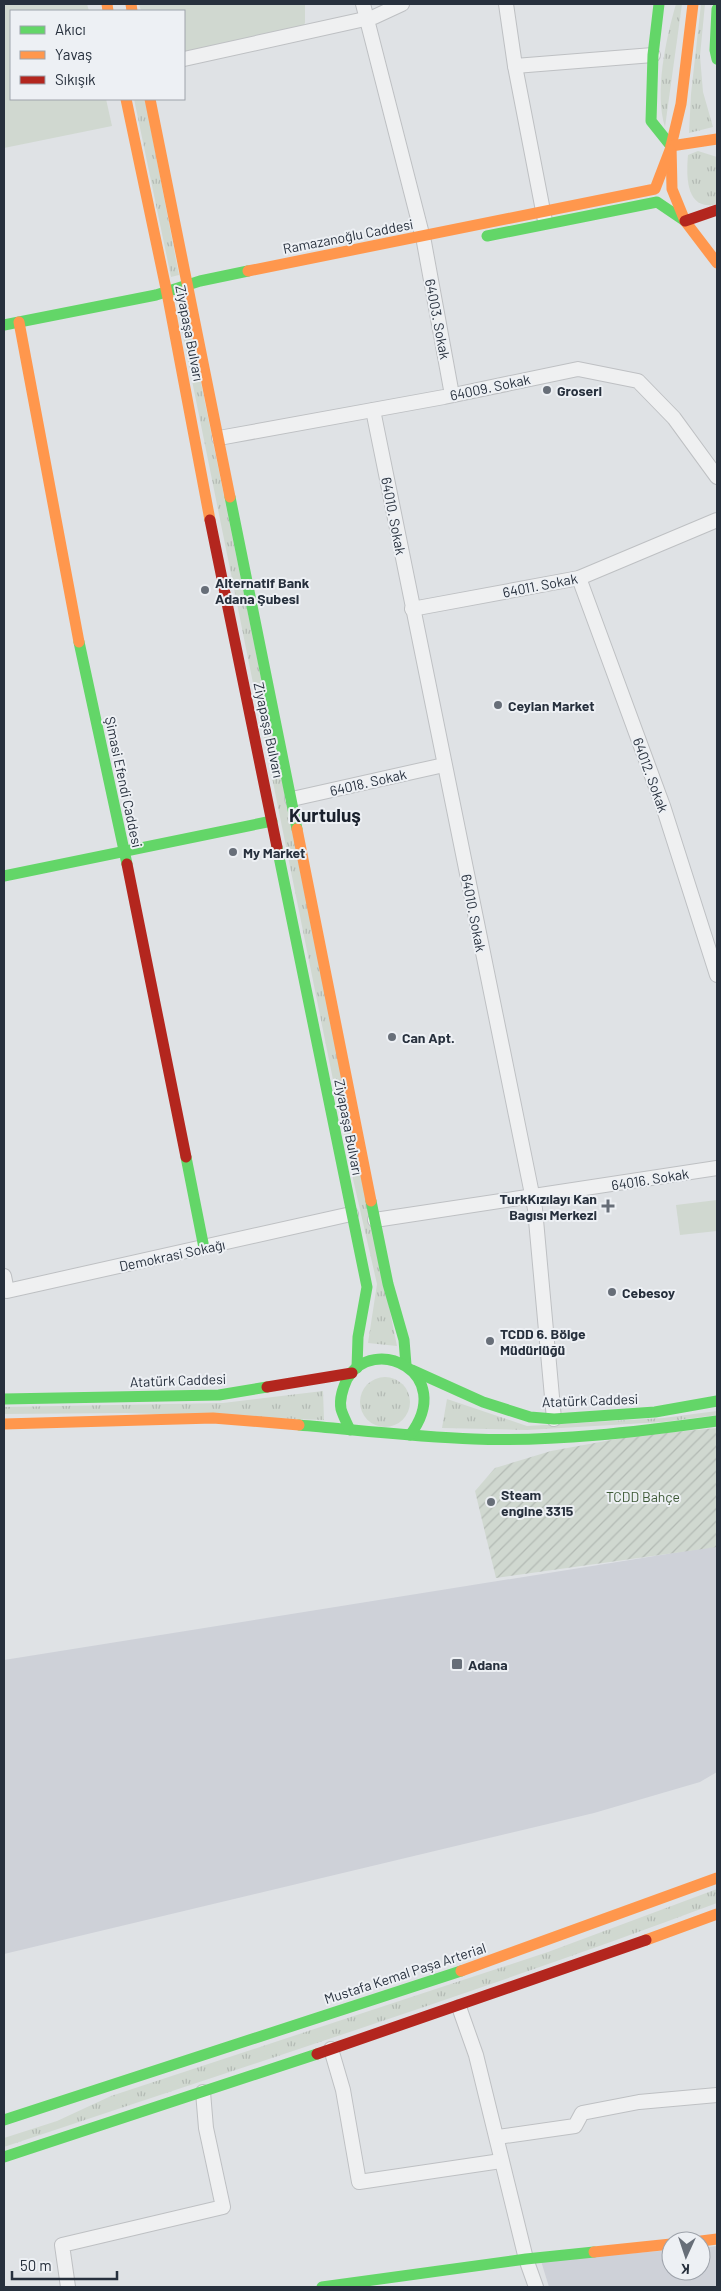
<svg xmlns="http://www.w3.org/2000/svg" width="721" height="2291" font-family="Barlow,sans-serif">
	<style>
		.built { fill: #ced1d8 }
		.grass { fill: url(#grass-tufts) }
		.park { fill: #d0d8d0 }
		.garden { fill: url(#garden-furrows) }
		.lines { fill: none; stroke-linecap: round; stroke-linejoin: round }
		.street-casing { stroke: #bec0c3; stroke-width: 16 }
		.street { stroke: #eff0f1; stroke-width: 14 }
		.fast { stroke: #63d668; stroke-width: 11 }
		.slow { stroke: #ff974d; stroke-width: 11 }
		.jam { stroke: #b3261e; stroke-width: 11 }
		.poi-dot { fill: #676e78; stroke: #edf0f4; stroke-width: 2 }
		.labels { text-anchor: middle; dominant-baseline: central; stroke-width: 4; stroke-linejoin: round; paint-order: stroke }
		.street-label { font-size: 14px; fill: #27303d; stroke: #edf0f4 }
		.poi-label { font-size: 14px; font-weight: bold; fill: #27303d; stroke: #edf0f4; text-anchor: start }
		.park-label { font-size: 14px; fill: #3c5835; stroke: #edf0f4 }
		.district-label { font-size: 19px; font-weight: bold; fill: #1a212d; stroke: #edf0f4 }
	</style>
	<defs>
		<pattern id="grass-tufts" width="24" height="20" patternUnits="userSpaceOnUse" patternTransform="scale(1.25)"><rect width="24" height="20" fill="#d0d8d0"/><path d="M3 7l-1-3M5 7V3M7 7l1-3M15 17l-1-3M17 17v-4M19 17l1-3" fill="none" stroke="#b3bab4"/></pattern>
		<pattern id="garden-furrows" width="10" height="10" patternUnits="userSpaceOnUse" patternTransform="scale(1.25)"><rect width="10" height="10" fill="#d0d8d0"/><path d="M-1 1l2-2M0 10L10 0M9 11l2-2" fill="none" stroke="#b3bab4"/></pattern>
	</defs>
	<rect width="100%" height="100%" fill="#dfe2e5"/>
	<g class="built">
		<path d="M 717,1546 L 717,1772 L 700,1782 L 594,1813 L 4,1954 L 4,1660 Z"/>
		<path d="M 717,2246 L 717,2287 L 549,2287 L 541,2261 L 671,2250 L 671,2271 L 701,2271 L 701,2248 Z"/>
	</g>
	<g class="grass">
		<path d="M 676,4 L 682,4 L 665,127 C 654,93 666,38 676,4 Z"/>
		<path d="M 701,4 L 705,4 L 700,56 L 703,92 L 713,127 L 689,133 L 691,94 Z"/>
		<path d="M 134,99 L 145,99 L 179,275 L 171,277 Z"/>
		<path d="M 698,151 L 717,157 L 717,204 C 686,212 686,177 688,155 Z"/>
		<path d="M 187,314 L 397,1346 L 368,1343 L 377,1284 L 353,1179 L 179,316 Z"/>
		<circle cx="385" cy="1402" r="25"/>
		<path d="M 323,1391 L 324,1420 L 126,1413 L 4,1414 L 4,1407 L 223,1403 Z"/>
		<path d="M 447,1399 L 527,1426 L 663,1418 L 717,1411 L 717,1415 L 663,1422 L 527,1430 L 442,1428 Z"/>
		<path d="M 717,1889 L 717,1903 C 482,1991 242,2067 4,2147 L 4,2138 L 57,2121 L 111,2096 L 548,1952 Z"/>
	</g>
	<g class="park">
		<path d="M 4,4 L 87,4 L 89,11 L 11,11 L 11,99 L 106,99 L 112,126 L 4,148 Z"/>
		<path d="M 139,4 L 305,4 L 305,23 L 299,32 L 184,66 L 184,11 L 141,11 Z"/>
		<path d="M 717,1200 L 717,1231 L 680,1235 L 676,1205 Z"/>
	</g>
	<path class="garden" d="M 717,1428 L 717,1547 L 496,1578 L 475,1491 L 495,1468 L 551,1451 L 633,1436 Z"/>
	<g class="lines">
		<g class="street-casing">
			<g id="street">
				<path d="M 363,4 L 424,242 L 452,395"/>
				<path d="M 506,4 L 515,66 L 545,221"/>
				<path d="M 184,59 L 374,17 L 402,4"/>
				<path d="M 515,66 L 653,55"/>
				<path d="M 373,410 L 535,1209 L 554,1419"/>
				<path d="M 219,438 L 444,397 L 578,369 L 638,381 L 674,418 L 717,477"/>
				<path d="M 579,578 L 663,806 L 717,975"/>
				<path d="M 412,609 L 579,578 L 717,520"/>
				<path d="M 292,799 L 444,765"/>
				<path d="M 375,1220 L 717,1168"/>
				<path d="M 4,1276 L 7,1291 L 351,1214"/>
				<path d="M 459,2007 L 476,2055 L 526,2259 L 536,2287"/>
				<path d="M 331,2049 L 343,2090 L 359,2182 L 501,2161"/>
				<path d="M 498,2137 L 575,2126 L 582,2113 L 639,2102 L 717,2095"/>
				<path d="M 68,2287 L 62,2245 L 223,2207 L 206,2128 L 203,2092"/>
			</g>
		</g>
		<use href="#street" class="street"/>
		<g class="fast">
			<path d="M 659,4 L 653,55 L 651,121 L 671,146"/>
			<path d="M 717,9 L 715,50 L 717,59"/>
			<path d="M 487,236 L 657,202 L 685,221"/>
			<path d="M 4,325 L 156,295 L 200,281 L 248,271"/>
			<path d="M 230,497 L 297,829"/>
			<path d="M 79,642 L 127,864"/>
			<path d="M 277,847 L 367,1287 L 358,1337 L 357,1368"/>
			<path d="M 4,876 L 272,821"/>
			<path d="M 186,1157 L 204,1248"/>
			<path d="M 371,1201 L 388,1284 L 404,1340 L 406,1365"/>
			<path d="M 412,1370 L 483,1402 L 530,1417 L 554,1419 L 655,1412 L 717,1401"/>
			<path d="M 4,1399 L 219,1395 L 267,1387"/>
			<path d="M 299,1425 C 357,1430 415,1437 474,1439 C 555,1442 636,1432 717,1421"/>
			<path d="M 350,1430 C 347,1423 343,1416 341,1409 C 339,1398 343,1388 347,1379 C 373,1333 457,1373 410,1435"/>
			<path d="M 4,2120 L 461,1971"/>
			<path d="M 4,2157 L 317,2054"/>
			<path d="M 322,2287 L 526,2259 L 594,2252"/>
		</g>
		<g class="slow">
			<path d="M 107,4 L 108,11"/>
			<path d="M 131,4 L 132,11"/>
			<path d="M 693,4 L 681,104 L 671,146 L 672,189 L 685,221 L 717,263"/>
			<path d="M 126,99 L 168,298 L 210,520"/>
			<path d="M 150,99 L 230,497"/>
			<path d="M 671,146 L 717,139"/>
			<path d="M 248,271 L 655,189 L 670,150"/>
			<path d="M 19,322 L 79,642"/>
			<path d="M 297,829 L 371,1201"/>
			<path d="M 4,1424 L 213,1418 L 299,1425"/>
			<path d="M 646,1940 L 717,1914"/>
			<path d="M 461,1971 L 717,1878"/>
			<path d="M 701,2241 L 717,2239"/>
			<path d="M 594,2252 L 671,2244"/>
		</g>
		<g class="jam">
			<path d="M 685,221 L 717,210"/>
			<path d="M 210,520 L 277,847"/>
			<path d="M 127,864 L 186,1157"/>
			<path d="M 267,1387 L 352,1373"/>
			<path d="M 317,2054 L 646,1940"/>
		</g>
	</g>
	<g class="poi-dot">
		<circle cx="547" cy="390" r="5"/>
		<circle cx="205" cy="590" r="5"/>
		<circle cx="498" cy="705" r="5"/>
		<circle cx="233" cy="852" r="5"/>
		<circle cx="392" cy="1037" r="5"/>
		<path d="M605.5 1198.5h5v5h5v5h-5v5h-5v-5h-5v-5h5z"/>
		<circle cx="612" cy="1292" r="5"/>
		<circle cx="490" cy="1341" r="5"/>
		<circle cx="491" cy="1502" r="5"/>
		<rect x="451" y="1658" width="12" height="12" rx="2.5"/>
	</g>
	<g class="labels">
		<g class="street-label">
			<text transform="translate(348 236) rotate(-11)">Ramazanoğlu Caddesi</text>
			<text transform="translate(438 319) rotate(79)">64003. Sokak</text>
			<text transform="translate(190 333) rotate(79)">Ziyapaşa Bulvarı</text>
			<text transform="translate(490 387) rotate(-12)">64009. Sokak</text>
			<text transform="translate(394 516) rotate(79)">64010. Sokak</text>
			<text transform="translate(540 585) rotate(-11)">64011. Sokak</text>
			<text transform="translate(269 730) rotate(78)">Ziyapaşa Bulvarı</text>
			<text transform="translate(651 775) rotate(70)">64012. Sokak</text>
			<text transform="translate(124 782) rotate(78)">Şimasi Efendi Caddesi</text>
			<text transform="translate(368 782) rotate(-13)">64018. Sokak</text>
			<text transform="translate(474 913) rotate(79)">64010. Sokak</text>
			<text transform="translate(349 1127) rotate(79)">Ziyapaşa Bulvarı</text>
			<text transform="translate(650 1179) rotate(-9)">64016. Sokak</text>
			<text transform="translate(172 1255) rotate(-12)">Demokrasi Sokağı</text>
			<text transform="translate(178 1380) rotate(-2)">Atatürk Caddesi</text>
			<text transform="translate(590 1400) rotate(-2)">Atatürk Caddesi</text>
			<text transform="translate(405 1973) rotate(-18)">Mustafa Kemal Paşa Arterial</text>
		</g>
		<g class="poi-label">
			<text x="557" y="390">Groseri</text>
			<text x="215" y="582">Alternatif Bank<tspan x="215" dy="16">Adana Şubesi</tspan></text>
			<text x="508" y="705">Ceylan Market</text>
			<text x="243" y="852">My Market</text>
			<text x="402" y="1037">Can Apt.</text>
			<text x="597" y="1198" text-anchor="end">TurkKızılayı Kan<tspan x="597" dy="16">Bagısı Merkezi</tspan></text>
			<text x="622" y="1292">Cebesoy</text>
			<text x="500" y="1333">TCDD 6. Bölge<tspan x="500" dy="16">Müdürlüğü</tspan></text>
			<text x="501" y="1494">Steam<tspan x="501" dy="16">engine 3315</tspan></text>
			<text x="468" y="1664">Adana</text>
		</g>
		<g class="park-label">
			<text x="643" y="1496">TCDD Bahçe</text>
		</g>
		<g class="district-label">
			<text x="325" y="814">Kurtuluş</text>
		</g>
	</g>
	<rect width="721" height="2291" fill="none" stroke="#27303d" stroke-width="10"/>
	<rect x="10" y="10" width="175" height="90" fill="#edf0f4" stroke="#9ea3ab"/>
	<rect x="20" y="26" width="25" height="8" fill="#63d668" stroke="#9ea3ab"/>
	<text x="55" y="35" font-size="15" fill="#27303d">Akıcı</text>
	<rect x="20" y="51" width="25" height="8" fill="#ff974d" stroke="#9ea3ab"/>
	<text x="55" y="60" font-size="15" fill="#27303d">Yavaş</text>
	<rect x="20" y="76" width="25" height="8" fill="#b3261e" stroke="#9ea3ab"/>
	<text x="55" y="85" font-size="15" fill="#27303d">Sıkışık</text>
	<g transform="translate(686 2256) rotate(183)"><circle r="24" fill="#edf0f4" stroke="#9ea3ab"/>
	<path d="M0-4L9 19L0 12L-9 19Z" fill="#676e78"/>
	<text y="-8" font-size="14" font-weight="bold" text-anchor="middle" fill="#27303d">K</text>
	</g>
	<path d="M12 2271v8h105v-8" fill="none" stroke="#27303d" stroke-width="2.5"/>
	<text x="20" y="2271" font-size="15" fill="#27303d" stroke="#edf0f4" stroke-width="4" paint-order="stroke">50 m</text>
</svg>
